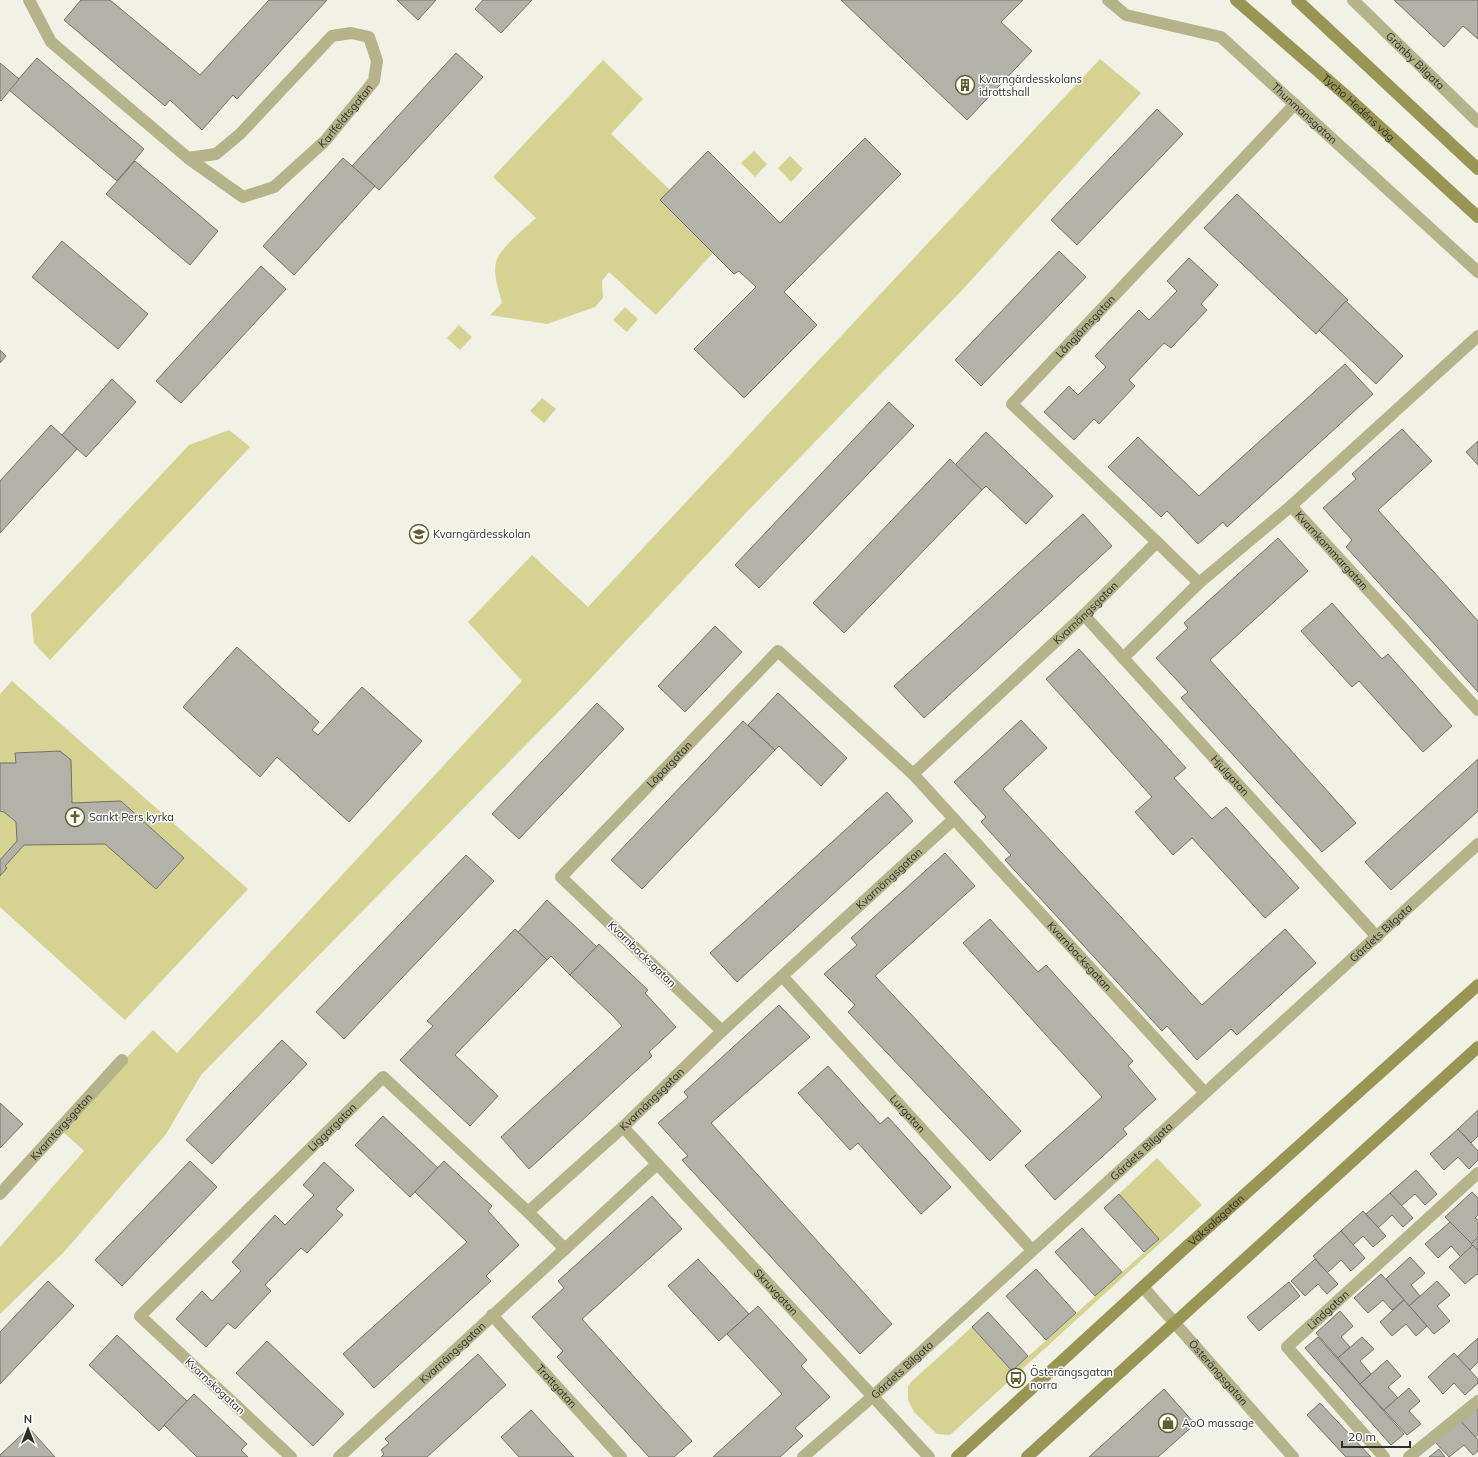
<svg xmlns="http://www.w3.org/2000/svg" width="1478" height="1457" font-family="Mulish,sans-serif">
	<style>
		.green { fill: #d5d292 }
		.building { fill: #b2b2a8; stroke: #727269 }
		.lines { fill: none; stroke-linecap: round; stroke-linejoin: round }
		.minor { stroke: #b5b389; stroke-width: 12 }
		.secondary { stroke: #999554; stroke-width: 12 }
		.labels { text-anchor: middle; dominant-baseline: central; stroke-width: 3; stroke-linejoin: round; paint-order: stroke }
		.street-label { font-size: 11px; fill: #2e2e2a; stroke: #fff }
		.poi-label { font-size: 11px; fill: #2e2e2a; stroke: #fff; text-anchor: start }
	</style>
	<rect width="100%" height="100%" fill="#f1f1e6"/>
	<g class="green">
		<path d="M 1100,59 L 1141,93 L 966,286 L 743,516 L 577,693 L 201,1075 L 166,1134 L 63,1253 L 0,1314 L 0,1247 L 84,1151 L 59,1128 L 153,1030 L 177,1053 L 522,681 L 468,622 L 532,555 L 588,607 Z"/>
		<path d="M 603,60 L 643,99 L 611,134 L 724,241 L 656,315 L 609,272 L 602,281 L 603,298 L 595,307 L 547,324 L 490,315 L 502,303 C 499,290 493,275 496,262 C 499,249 525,228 536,218 L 493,177 Z"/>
		<path d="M 754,151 L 767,164 L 755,177 L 741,163 Z"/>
		<path d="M 790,156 L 803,169 L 791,182 L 778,168 Z"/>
		<path d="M 625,307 L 638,319 L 627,332 L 613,320 Z"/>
		<path d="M 459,325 L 472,337 L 460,350 L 447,338 Z"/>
		<path d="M 542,398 L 556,409 L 544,423 L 530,411 Z"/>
		<path d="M 229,430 L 250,447 L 50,660 L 34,643 L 31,614 L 189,445 Z"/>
		<path d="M 12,681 L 248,889 L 125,1020 L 0,907 L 0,694 Z"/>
		<path d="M 1157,1158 L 1202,1205 L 950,1435 L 937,1434 L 914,1412 L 908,1400 L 908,1386 L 912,1381 L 972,1327 L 1012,1371 L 1159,1239 L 1119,1194 Z"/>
	</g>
	<g class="building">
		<path d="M 81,0 L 110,0 L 200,75 L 269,0 L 327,0 L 237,99 L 233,95 L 202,130 L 170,100 L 165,106 L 64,20 Z"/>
		<path d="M 397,0 L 436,0 L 418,20 Z"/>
		<path d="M 483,0 L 532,0 L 501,33 L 475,9 Z"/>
		<path d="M 841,0 L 1023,0 L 1001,22 L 1032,51 L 967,120 Z"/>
		<path d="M 1394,0 L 1478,0 L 1478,39 L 1463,26 L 1444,47 Z"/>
		<path d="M 456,53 L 483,77 L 379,190 L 352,166 Z"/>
		<path d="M 37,58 L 144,149 L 117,181 L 9,90 Z"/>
		<path d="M 0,63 L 19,79 L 1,101 L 0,100 Z"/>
		<path d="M 1157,109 L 1183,134 L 1077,245 L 1051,220 Z"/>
		<path d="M 865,138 L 901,174 L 784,292 L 817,325 L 744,398 L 694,349 L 756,287 L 739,271 L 734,274 L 660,200 L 708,151 L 780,223 Z"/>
		<path d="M 343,158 L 375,186 L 294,275 L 263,246 Z"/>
		<path d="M 135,161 L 218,231 L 190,265 L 106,194 Z"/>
		<path d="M 1237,194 L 1348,300 L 1316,334 L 1204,228 Z"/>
		<path d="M 62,241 L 148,314 L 118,349 L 32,277 Z"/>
		<path d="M 1059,251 L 1086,277 L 981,386 L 955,360 Z"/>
		<path d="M 1189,258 L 1218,285 L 1201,304 L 1207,310 L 1171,348 L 1164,343 L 1129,380 L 1135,386 L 1099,424 L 1094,419 L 1074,440 L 1044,412 L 1069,386 L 1078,395 L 1106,367 L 1095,356 L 1139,310 L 1149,320 L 1177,291 L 1167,281 Z"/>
		<path d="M 261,266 L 286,289 L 181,403 L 156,381 Z"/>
		<path d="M 1346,301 L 1403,356 L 1376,384 L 1319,330 Z"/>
		<path d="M 0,350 L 6,356 L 0,363 Z"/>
		<path d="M 1345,364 L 1373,394 L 1227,527 L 1223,522 L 1198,544 L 1167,511 L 1161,517 L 1108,467 L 1138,437 L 1199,496 Z"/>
		<path d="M 112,379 L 136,402 L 86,457 L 62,435 Z"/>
		<path d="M 889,402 L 914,426 L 759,588 L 735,565 Z"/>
		<path d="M 51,425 L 77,449 L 0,533 L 0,481 Z"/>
		<path d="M 1402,429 L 1432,461 L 1378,510 L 1478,621 L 1478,692 L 1346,547 L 1352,540 L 1323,508 L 1356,479 L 1352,474 Z"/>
		<path d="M 986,432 L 1053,496 L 1026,524 L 986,486 L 982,490 L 955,465 Z"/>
		<path d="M 1478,441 L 1478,465 L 1466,452 Z"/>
		<path d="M 950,459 L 982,490 L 844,633 L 813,603 Z"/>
		<path d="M 1083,514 L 1112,546 L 924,718 L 894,686 Z"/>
		<path d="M 1278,538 L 1308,571 L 1210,660 L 1356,823 L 1322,852 L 1181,698 L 1188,692 L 1156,658 L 1188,628 L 1184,623 Z"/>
		<path d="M 1332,603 L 1382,659 L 1388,654 L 1452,726 L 1423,752 L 1359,681 L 1352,687 L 1301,631 Z"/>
		<path d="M 715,626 L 742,652 L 685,712 L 658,686 Z"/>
		<path d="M 237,647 L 319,722 L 312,730 L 318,735 L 362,687 L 422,741 L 349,822 L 277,757 L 260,777 L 183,707 Z"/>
		<path d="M 1079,649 L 1186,768 L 1174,778 L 1212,819 L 1226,807 L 1299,888 L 1265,918 L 1192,838 L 1173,855 L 1135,812 L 1152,797 L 1046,679 Z"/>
		<path d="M 778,693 L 847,758 L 821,786 L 779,746 L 775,750 L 748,725 Z"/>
		<path d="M 597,703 L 624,729 L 519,839 L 492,814 Z"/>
		<path d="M 1021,720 L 1047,748 L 1003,789 L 1202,1005 L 1285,929 L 1316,963 L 1237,1035 L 1231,1029 L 1197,1060 L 1167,1026 L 1162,1031 L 1005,860 L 1011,855 L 981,822 L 986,817 L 954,782 Z"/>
		<path d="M 743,721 L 775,750 L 642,889 L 611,860 Z"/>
		<path d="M 60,751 L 71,760 L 72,803 L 121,801 L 184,858 L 156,889 L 105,844 L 24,845 L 5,866 L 7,868 L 0,876 L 0,860 L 17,841 L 16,822 L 4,812 L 0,811 L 0,763 L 16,763 L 15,753 Z"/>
		<path d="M 1478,759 L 1478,811 L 1391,890 L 1365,862 Z"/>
		<path d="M 887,792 L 913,821 L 737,982 L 710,953 Z"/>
		<path d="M 945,853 L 975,886 L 875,976 L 1021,1131 L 990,1161 L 848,1012 L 855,1005 L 824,974 L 857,945 L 851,938 Z"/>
		<path d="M 466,855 L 494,881 L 344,1039 L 316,1012 Z"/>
		<path d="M 547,900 L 597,947 L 570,975 L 551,956 L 547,960 L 518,932 Z"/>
		<path d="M 990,919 L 1038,972 L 1046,965 L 1133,1061 L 1128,1066 L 1156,1099 L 1123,1129 L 1127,1134 L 1055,1200 L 1025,1166 L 1102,1097 L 963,943 Z"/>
		<path d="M 515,929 L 547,960 L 455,1055 L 498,1096 L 470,1126 L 400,1060 L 433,1026 L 427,1021 Z"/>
		<path d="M 599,944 L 648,990 L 645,993 L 676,1027 L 649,1052 L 652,1056 L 529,1169 L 501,1137 L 622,1026 L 613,1016 L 570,975 Z"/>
		<path d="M 779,1005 L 810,1037 L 711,1123 L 892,1324 L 860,1354 L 682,1160 L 688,1156 L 658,1123 L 688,1097 L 684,1092 Z"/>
		<path d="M 282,1040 L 307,1064 L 212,1164 L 186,1140 Z"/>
		<path d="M 828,1066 L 880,1124 L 888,1117 L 951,1187 L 921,1214 L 858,1143 L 850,1150 L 798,1093 Z"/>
		<path d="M 0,1103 L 23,1124 L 0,1148 Z"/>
		<path d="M 1478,1110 L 1478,1136 L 1471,1143 L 1458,1129 Z"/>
		<path d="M 383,1116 L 438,1168 L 410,1197 L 355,1145 Z"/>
		<path d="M 1458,1129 L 1478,1151 L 1478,1160 L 1469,1169 L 1458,1157 L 1444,1170 L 1430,1154 Z"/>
		<path d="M 190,1161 L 217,1187 L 122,1286 L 95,1260 Z"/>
		<path d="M 444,1161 L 492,1206 L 488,1211 L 519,1245 L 486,1276 L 491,1281 L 374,1388 L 343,1354 L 467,1242 L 415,1192 Z"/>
		<path d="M 324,1162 L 354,1190 L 336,1209 L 343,1215 L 307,1253 L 301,1248 L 265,1285 L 271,1291 L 235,1329 L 228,1323 L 206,1347 L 176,1319 L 202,1291 L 212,1301 L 241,1271 L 232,1262 L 275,1215 L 285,1225 L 314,1195 L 303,1185 Z"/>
		<path d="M 1416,1170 L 1437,1194 L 1425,1205 L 1415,1194 L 1401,1206 L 1390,1193 Z"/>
		<path d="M 1472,1192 L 1478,1198 L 1478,1215 L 1475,1218 L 1478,1220 L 1478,1237 L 1471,1244 L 1445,1217 Z"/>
		<path d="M 1390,1193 L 1413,1218 L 1403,1227 L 1392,1215 L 1378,1228 L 1366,1214 Z"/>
		<path d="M 1119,1194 L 1159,1239 L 1144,1252 L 1104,1208 Z"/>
		<path d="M 652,1196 L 682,1229 L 582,1319 L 692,1441 L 674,1457 L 649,1457 L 557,1357 L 563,1351 L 532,1317 L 564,1288 L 558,1281 Z"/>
		<path d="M 1363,1211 L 1386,1236 L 1373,1247 L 1363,1236 L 1353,1245 L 1341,1231 Z"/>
		<path d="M 1450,1222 L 1473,1245 L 1461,1257 L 1451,1246 L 1438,1258 L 1425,1244 Z"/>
		<path d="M 1082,1228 L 1122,1272 L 1095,1296 L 1055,1252 Z"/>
		<path d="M 1341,1231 L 1365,1258 L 1351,1271 L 1341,1260 L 1327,1273 L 1313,1256 Z"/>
		<path d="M 1478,1237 L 1478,1251 L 1471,1244 Z"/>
		<path d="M 1473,1245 L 1478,1251 L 1478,1275 L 1477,1274 L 1465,1284 L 1449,1267 Z"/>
		<path d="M 1410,1257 L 1425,1273 L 1411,1285 L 1420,1296 L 1409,1306 L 1386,1279 Z"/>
		<path d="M 698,1259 L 749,1314 L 719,1341 L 668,1286 Z"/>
		<path d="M 1315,1259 L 1338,1284 L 1327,1294 L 1318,1284 L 1305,1296 L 1291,1281 Z"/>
		<path d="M 1036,1269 L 1076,1313 L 1046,1340 L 1006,1296 Z"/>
		<path d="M 1381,1274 L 1404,1300 L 1392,1310 L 1383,1300 L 1368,1313 L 1354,1298 Z"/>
		<path d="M 48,1281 L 74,1306 L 0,1384 L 0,1332 Z"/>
		<path d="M 1437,1281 L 1450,1295 L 1437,1306 L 1450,1321 L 1434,1334 L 1409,1306 Z"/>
		<path d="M 1289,1282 L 1300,1296 L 1259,1331 L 1247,1317 Z"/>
		<path d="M 1404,1300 L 1427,1326 L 1416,1336 L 1406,1324 L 1392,1336 L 1380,1322 Z"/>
		<path d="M 758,1306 L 807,1360 L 801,1366 L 830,1397 L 795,1428 L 803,1436 L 780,1457 L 713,1457 L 782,1394 L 727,1334 Z"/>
		<path d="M 1340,1311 L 1353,1326 L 1341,1337 L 1350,1347 L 1338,1358 L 1316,1333 Z"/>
		<path d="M 988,1312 L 1028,1356 L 1012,1371 L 972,1327 Z"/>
		<path d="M 117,1335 L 187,1401 L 159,1431 L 89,1365 Z"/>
		<path d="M 1318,1337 L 1404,1434 L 1391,1445 L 1305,1348 Z"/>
		<path d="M 1362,1337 L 1374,1349 L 1360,1361 L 1371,1374 L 1360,1384 L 1338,1358 Z"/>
		<path d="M 1478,1338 L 1478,1362 L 1470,1370 L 1457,1357 Z"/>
		<path d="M 267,1341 L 344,1414 L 313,1446 L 236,1373 Z"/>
		<path d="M 1454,1353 L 1478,1379 L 1478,1383 L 1465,1395 L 1454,1383 L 1443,1394 L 1428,1377 Z"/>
		<path d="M 478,1354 L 506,1385 L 427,1457 L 381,1457 L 384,1454 L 381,1450 L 389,1443 L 385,1439 Z"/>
		<path d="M 1387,1360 L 1401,1376 L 1388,1387 L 1398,1398 L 1384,1410 L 1360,1384 Z"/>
		<path d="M 1409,1388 L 1420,1401 L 1409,1411 L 1421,1424 L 1407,1435 L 1384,1410 Z"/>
		<path d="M 1164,1389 L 1195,1424 L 1158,1457 L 1089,1457 Z"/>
		<path d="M 194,1394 L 247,1444 L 241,1450 L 248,1457 L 197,1457 L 164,1425 Z"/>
		<path d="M 1320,1403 L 1371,1457 L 1346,1457 L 1307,1415 Z"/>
		<path d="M 1478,1407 L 1478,1435 L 1475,1437 L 1461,1422 Z"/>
		<path d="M 531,1410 L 574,1457 L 519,1457 L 501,1437 Z"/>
		<path d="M 1459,1419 L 1478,1440 L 1478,1451 L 1473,1455 L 1464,1445 L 1449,1457 L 1434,1441 Z"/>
		<path d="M 29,1428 L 55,1457 L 0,1457 L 0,1455 Z"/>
		<path d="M 1439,1449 L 1445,1457 L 1429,1457 Z"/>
	</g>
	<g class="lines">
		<g class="minor">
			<path id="s1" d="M 29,0 L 51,42 L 188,158 L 243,197 L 274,187 L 325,141 L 374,81 L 377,61 L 369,37 L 351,33 L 332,36 L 240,134 L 216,154 L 188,158"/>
			<path id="s2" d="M 1108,0 L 1126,15 L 1221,37 L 1478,272"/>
			<path id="s3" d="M 1353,0 L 1478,122"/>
			<path id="s4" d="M 1478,336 L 1291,506 L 1478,710"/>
			<path id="s5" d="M 1157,542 L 1012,404 L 1295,104"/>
			<path id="s6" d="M 1084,615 L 1377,937"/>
			<path d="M 1123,658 L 1199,583"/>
			<path id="s7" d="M 954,819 L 1205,1093"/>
			<path id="s8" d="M 783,977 L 1032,1250"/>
			<path id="s9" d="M 722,1031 L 561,877 L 778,651 L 913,774"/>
			<path id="s10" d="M 623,1127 L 929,1457"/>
			<path id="s11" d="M 0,1194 L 122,1060"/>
			<path d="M 565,1249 L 657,1164"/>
			<path id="s12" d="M 1143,1287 L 1293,1457"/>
			<path id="s13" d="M 492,1315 L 621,1457"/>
			<path id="s14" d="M 291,1457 L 140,1316 L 383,1077 L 528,1212"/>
			<path id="s15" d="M 339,1457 L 565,1249 L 528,1212 L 623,1127 L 722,1031 L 954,819 L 913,774 L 1084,615 L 1157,542 L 1199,583 L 1291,506"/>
			<path id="s16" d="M 803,1457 L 872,1397 L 1478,844"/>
			<path id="s17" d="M 1384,1457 L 1287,1347 L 1478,1173"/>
			<path d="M 1409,1457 L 1478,1401"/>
		</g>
		<g class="secondary">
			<path id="s18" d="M 1236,0 L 1343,93 L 1478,217"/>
			<path d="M 1297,0 L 1478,169"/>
			<path id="s19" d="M 957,1457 L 1184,1249 L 1478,985"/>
			<path d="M 1027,1457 L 1478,1047"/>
		</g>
	</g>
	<defs>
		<g id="building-ring" transform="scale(1)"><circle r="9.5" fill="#fff" stroke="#635f2c" stroke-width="1.5"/><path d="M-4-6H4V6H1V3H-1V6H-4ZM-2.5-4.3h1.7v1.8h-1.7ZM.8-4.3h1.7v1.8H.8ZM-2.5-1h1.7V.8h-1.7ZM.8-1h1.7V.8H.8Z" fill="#635f2c"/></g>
		<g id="school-ring" transform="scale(1)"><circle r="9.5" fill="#fff" stroke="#635f2c" stroke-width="1.5"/><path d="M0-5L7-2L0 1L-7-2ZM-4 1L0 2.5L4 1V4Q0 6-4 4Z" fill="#635f2c"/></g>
		<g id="church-ring" transform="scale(1)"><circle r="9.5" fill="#fff" stroke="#635f2c" stroke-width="1.5"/><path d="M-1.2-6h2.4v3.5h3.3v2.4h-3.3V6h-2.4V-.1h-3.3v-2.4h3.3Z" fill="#635f2c"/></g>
		<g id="bus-ring" transform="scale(1)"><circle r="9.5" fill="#fff" stroke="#635f2c" stroke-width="1.5"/><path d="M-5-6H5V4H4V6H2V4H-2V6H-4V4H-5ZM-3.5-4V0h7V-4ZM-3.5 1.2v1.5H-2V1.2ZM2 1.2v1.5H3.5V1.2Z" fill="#635f2c"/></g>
		<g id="shop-ring" transform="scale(1)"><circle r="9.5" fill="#fff" stroke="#635f2c" stroke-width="1.5"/><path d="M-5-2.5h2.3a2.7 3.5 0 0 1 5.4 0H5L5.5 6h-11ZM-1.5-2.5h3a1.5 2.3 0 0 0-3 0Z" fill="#635f2c"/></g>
	</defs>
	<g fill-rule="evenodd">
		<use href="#building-ring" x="965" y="85"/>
		<use href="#school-ring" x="419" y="534"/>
		<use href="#church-ring" x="75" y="817"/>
		<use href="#bus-ring" x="1016" y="1378"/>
		<use href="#shop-ring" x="1168" y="1423"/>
	</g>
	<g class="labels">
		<g class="street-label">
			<text stroke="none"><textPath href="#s3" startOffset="87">Gränby Bilgata</textPath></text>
			<text stroke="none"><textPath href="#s18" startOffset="163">Tycho Hedéns väg</textPath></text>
			<text stroke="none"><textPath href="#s2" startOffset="234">Thunmansgatan</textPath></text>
			<text stroke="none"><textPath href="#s1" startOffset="428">Karlfeldtsgatan</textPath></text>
			<text stroke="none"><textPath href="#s5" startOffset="307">Långjärnsgatan</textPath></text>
			<text stroke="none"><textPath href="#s4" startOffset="313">Kvarnkammargatan</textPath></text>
			<text stroke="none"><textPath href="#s15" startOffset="1236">Kvarnängsgatan</textPath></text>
			<text stroke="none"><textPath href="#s9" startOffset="379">Löpargatan</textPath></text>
			<text stroke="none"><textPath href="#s6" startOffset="217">Hjulgatan</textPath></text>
			<text stroke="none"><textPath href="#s15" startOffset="851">Kvarnängsgatan</textPath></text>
			<text stroke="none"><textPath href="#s16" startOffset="780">Gärdets Bilgata</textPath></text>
			<text transform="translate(642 954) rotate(44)">Kvarnbacksgatan</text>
			<text stroke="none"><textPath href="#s7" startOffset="186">Kvarnbacksgatan</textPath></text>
			<text stroke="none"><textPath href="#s15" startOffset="527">Kvarnängsgatan</textPath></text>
			<text stroke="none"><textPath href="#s8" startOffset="185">Lurgatan</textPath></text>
			<text stroke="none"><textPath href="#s11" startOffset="91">Kvarntorgsgatan</textPath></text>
			<text stroke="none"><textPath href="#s14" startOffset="476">Liggargatan</textPath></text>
			<text stroke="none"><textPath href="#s16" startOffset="456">Gärdets Bilgata</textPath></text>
			<text stroke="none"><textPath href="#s19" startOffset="351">Vaksalagatan</textPath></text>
			<text stroke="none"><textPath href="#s10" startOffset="225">Skruvgatan</textPath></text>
			<text stroke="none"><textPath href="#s17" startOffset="202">Lindgatan</textPath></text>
			<text stroke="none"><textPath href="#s15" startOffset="154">Kvarnängsgatan</textPath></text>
			<text stroke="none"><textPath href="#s16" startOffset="132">Gärdets Bilgata</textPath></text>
			<text stroke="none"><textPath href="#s12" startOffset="114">Österängsgatan</textPath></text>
			<text transform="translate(215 1386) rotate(43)">Kvarnskogatan</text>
			<text stroke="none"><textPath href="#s13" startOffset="96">Trattgatan</textPath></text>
		</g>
		<g class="poi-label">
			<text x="979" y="79">Kvarngärdesskolans<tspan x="979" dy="13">idrottshall</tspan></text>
			<text x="433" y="534">Kvarngärdesskolan</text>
			<text x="89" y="817">Sankt Pers kyrka</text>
			<text x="1030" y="1372">Österängsgatan<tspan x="1030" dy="13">norra</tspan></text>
			<text x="1182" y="1423">AoO massage</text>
		</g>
	</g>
	<g transform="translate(28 1429)" stroke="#ffffff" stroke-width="3" paint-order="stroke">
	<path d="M0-3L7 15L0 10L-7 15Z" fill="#2e2e2a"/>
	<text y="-6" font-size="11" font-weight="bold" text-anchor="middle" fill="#2e2e2a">N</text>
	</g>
	<path d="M1342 1441v6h68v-6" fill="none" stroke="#2e2e2a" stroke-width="2"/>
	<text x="1348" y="1441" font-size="12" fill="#2e2e2a" stroke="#ffffff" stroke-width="3" paint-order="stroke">20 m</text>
</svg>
